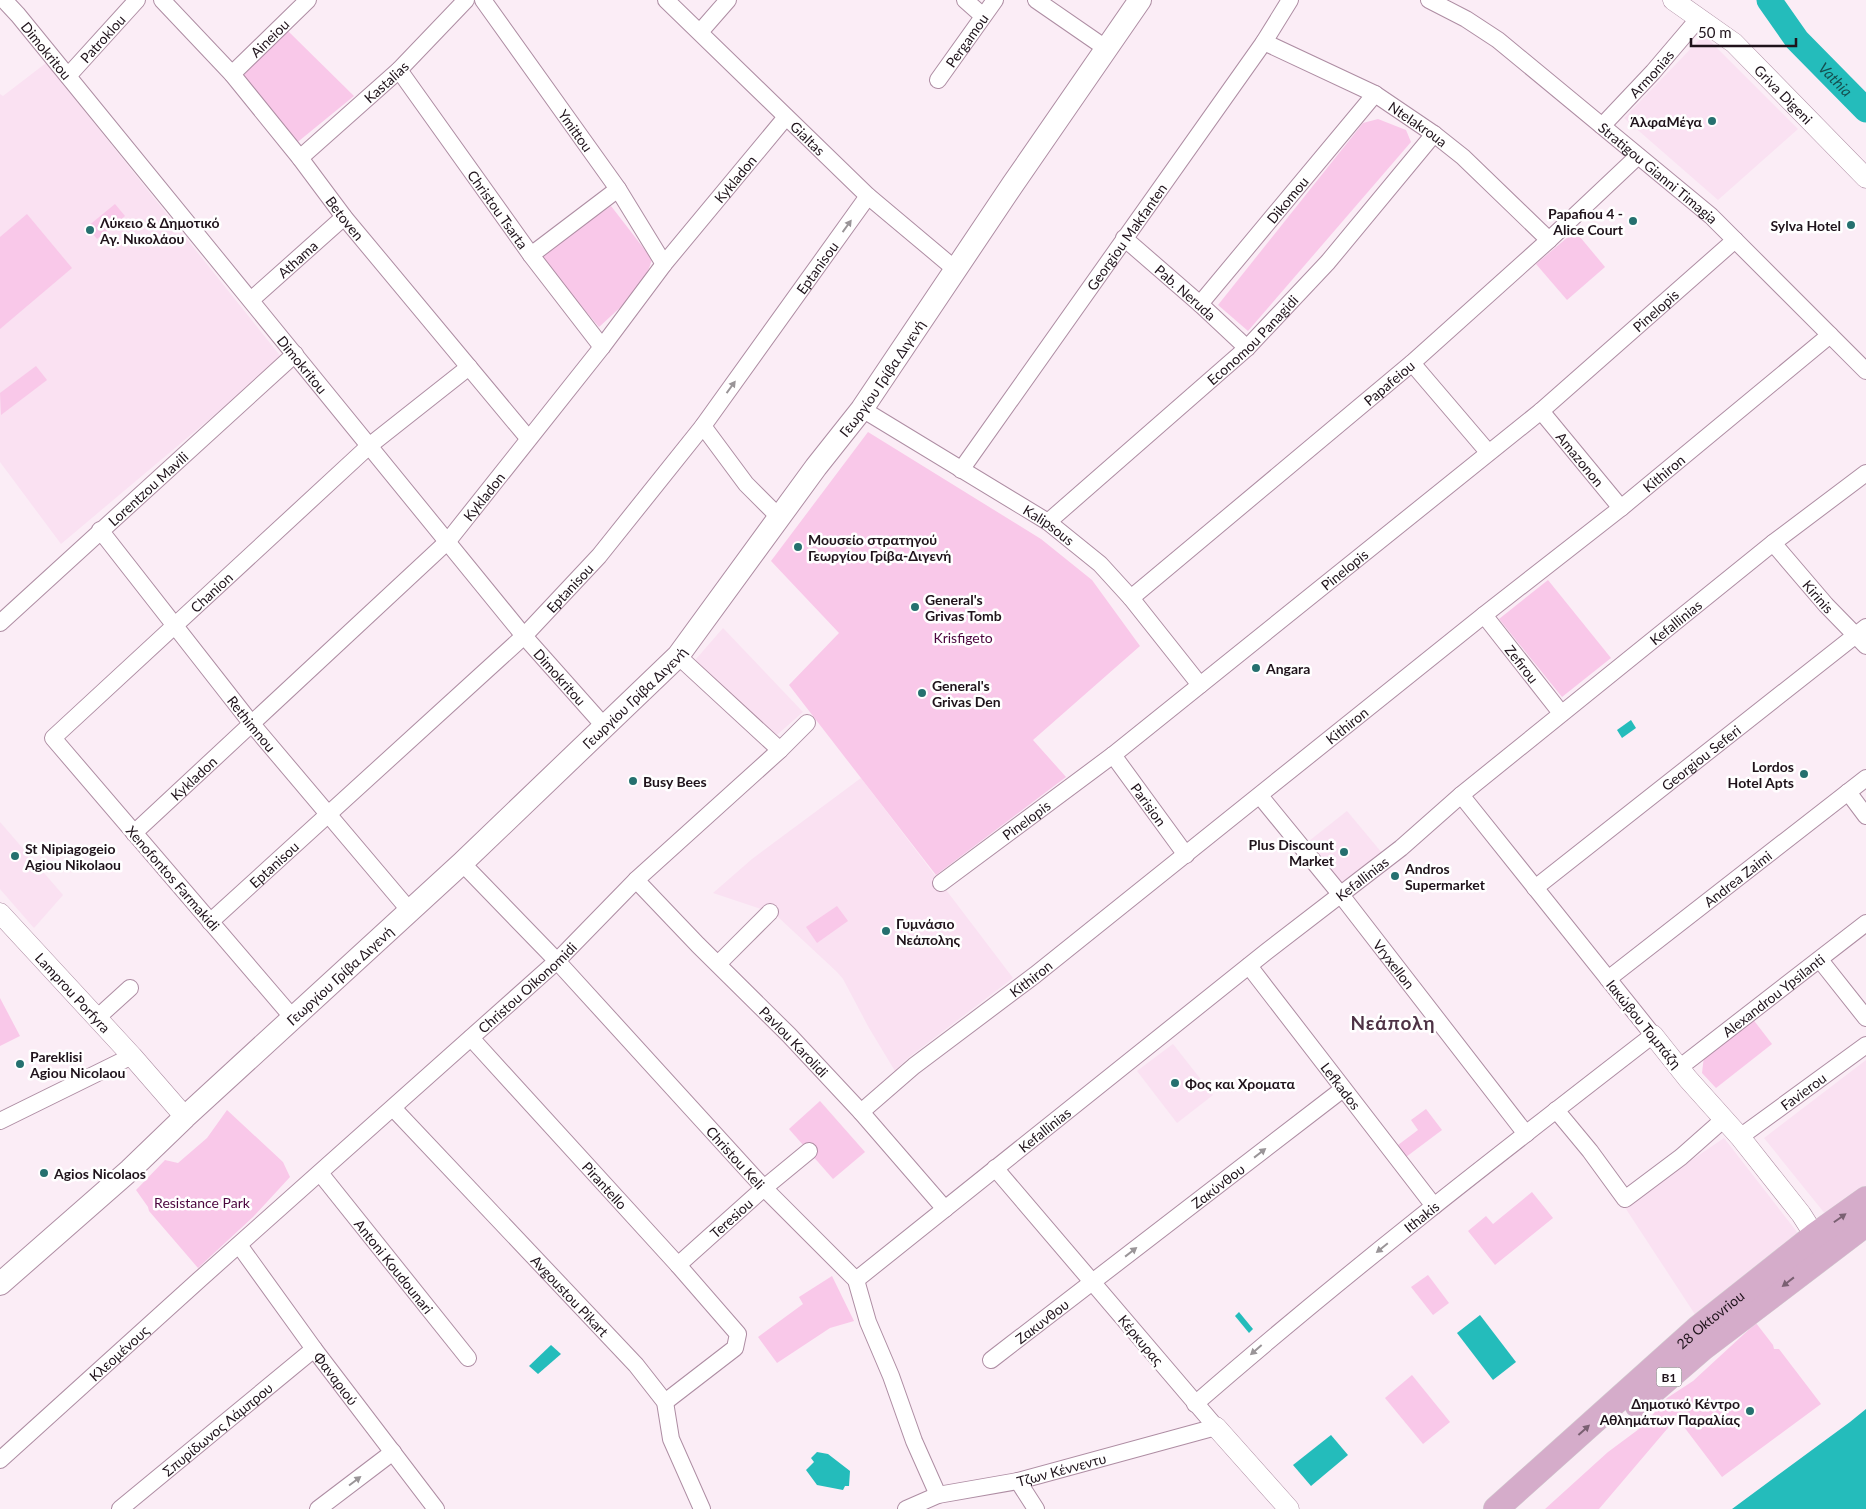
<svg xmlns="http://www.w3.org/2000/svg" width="1866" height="1509" font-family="Lato,sans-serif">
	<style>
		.built { fill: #fae1f2 }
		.green { fill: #f9c8e9 }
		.water { fill: #24bcbb }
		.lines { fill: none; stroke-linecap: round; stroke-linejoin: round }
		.river { stroke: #24bcbb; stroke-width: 25 }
		.minor-casing { stroke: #ae8da3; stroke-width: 18 }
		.tertiary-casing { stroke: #ae8da3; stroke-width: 21 }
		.secondary-casing { stroke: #ae8da3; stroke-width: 24 }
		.primary-casing { stroke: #d2d0d1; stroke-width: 26 }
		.minor { stroke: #fff; stroke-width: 16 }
		.tertiary { stroke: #fff; stroke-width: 20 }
		.secondary { stroke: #fff; stroke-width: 22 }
		.primary { stroke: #d5acca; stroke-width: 25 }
		.oneway { fill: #9a9598 }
		.oneway2 { fill: #7a6072 }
		.poi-dot { fill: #25706f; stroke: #fff; stroke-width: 2 }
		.labels { text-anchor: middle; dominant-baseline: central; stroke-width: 5; stroke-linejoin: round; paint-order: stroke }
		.shield { fill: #fff; stroke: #625a5f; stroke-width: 1 }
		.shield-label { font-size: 12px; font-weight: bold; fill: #1f131b }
		.street-label { font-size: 14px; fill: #1f131b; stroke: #fff }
		.poi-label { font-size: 14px; font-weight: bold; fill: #1f131b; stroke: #fff; text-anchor: start }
		.park-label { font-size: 14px; fill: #4b053e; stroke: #fff }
		.water-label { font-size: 15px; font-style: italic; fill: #155050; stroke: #fff }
		.district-label { font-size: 19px; font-weight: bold; letter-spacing: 1px; fill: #4e3245; stroke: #fff }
	</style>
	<rect width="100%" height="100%" fill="#fbedf6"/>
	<g class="built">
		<path d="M 1704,35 L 1798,129 L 1718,200 L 1624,118 Z"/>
		<path d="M 46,63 L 282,358 L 61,544 L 0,462 L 0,94 L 3,96 Z"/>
		<path d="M 723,628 L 803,712 L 770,741 L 699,674 L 696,659 Z"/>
		<path d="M 861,778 L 1013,978 L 908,1058 L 895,1071 L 869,1028 L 843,979 L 837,972 L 778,917 L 770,912 L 713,893 L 752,859 Z"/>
		<path d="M 1347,811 L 1382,853 L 1343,888 L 1309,841 Z"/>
		<path d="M 0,822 L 63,895 L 34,928 L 0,889 Z"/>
		<path d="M 1173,1044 L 1213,1095 L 1177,1123 L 1137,1071 Z"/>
		<path d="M 1866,1060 L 1866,1187 L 1826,1215 L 1764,1138 Z"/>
		<path d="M 1724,1138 L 1804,1241 L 1698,1319 L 1624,1206 Z"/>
	</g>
	<g class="green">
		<path d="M 288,31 L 354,96 L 294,145 L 240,78 Z"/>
		<path d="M 1378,119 L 1406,130 L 1411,142 L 1248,331 L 1218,305 L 1363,123 Z"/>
		<path d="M 115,204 L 125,216 L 97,239 L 87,227 Z"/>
		<path d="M 611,206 L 652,259 C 645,287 620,308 599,327 L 539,256 Z"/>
		<path d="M 27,214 L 72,268 L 0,329 L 0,237 Z"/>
		<path d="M 1575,231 L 1605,267 L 1567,300 L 1536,264 Z"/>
		<path d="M 36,366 L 47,380 L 1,415 L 0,393 Z"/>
		<path d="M 868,432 L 1041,539 L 1092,580 L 1140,646 L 1033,740 L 1066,777 L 936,875 L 789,685 L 839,633 L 771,561 Z"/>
		<path d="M 1548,580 L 1611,658 L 1562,697 L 1499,619 Z"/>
		<path d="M 837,906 L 848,921 L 817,943 L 806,927 Z"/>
		<path d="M 0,998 L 20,1036 L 0,1046 Z"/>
		<path d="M 1752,1018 L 1772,1044 L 1716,1088 L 1702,1073 L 1704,1056 Z"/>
		<path d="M 820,1101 L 865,1152 L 833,1179 L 789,1129 Z"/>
		<path d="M 1426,1109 L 1442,1130 L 1402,1160 L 1394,1148 L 1418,1130 L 1411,1120 Z"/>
		<path d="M 227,1110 L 283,1162 L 290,1177 L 253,1217 L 198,1268 L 149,1211 L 148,1207 L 136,1190 L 165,1160 L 178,1163 L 207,1138 Z"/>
		<path d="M 1532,1192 L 1553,1218 L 1495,1265 L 1468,1231 L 1486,1216 L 1493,1224 Z"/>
		<path d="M 1428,1275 L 1449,1303 L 1433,1315 L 1411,1287 Z"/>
		<path d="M 832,1276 L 854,1321 L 830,1328 L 777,1363 L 758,1337 L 803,1304 L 799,1297 Z"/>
		<path d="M 1756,1323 L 1773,1345 L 1774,1349 L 1779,1349 L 1821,1404 L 1722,1477 L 1678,1419 L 1673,1422 L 1599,1509 L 1545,1509 L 1608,1452 L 1643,1426 L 1667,1398 L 1693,1381 Z"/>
		<path d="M 1412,1375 L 1450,1422 L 1423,1444 L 1385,1398 Z"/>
	</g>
	<g class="water">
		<path d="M 1631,720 L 1636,728 L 1622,738 L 1617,730 Z"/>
		<path d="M 1239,1312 L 1253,1329 L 1249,1333 L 1235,1316 Z"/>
		<path d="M 1480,1315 L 1516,1362 L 1493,1380 L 1457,1333 Z"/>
		<path d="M 551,1345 L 561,1354 L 538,1374 L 529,1366 Z"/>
		<path d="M 1866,1409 L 1866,1509 L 1732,1509 L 1850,1422 Z"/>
		<path d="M 1331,1435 L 1348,1455 L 1311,1486 L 1293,1465 Z"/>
		<path d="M 817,1452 L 828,1454 L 850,1471 L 849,1486 L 845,1486 L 843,1490 L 817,1485 L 806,1470 L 814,1462 L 811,1458 Z"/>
	</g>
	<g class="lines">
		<path class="river" id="s1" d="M 1769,0 L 1797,40 L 1866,110"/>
		<g class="minor-casing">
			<g id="minor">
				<path id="s2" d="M 4,0 L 18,15 L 524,636 L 605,727"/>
				<path id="s3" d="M 162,0 L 232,74 L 300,158 L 344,217 L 528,438"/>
				<path id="s4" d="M 483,0 L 618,189 L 664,264"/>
				<path id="s5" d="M 666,0 L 868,196 L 955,269"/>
				<path d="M 965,0 L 983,16"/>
				<path d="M 1036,0 L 1107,49"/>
				<path id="s6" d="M 1429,0 L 1466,19 L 1498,40 L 1711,216 L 1866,371"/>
				<path d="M 700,32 L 728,0"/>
				<path id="s7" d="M 1264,42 L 1375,94 L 1434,134 L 1463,157 L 1549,240"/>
				<path id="s8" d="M 399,70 L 531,255 L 602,347"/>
				<path id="s9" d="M 232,74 L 308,0"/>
				<path id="s10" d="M 68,76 L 137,0"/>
				<path id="s11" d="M 938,80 L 995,0"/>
				<path id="s12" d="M 1602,126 L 1653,72 L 1699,18"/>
				<path id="s13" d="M 300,158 L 399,70 L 466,0"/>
				<path id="s14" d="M 1124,238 L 1200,304 L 1247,348"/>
				<path d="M 531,255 L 618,189"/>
				<path id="s15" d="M 251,300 L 344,217"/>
				<path id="s16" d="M 1200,304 L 1375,94"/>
				<path d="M 1412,363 L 1488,452"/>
				<path id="s17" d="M 862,409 L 1048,522 L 1100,564 L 1131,598 L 1200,685"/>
				<path id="s18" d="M 1541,411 L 1621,508"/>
				<path d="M 703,426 L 746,484 L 779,517"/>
				<path id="s19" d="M 961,470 L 1264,42 L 1290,0"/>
				<path id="s20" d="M 1048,522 L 1247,348 L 1328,262 L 1434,134"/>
				<path id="s21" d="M 100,530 L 251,723 L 410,911"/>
				<path id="s22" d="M 1773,543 L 1826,605 L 1866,646"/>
				<path id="s23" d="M 1131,598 L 1412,363 L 1549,240 L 1638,156"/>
				<path id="s24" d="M 1484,615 L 1561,713"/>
				<path id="s25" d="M 0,623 L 295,354"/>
				<path d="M 678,656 L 780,750"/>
				<path id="s26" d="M 1113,755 L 1186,855"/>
				<path d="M 1848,792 L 1866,816"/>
				<path id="s27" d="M 1260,796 L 1341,895 L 1526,1134"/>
				<path id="s28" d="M 134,833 L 448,541 L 602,347 L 664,264 L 786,117"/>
				<path id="s29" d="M 462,863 L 557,961 L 764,1188 L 856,1280 L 868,1322 L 891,1376 L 914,1441 L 938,1495"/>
				<path id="s30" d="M 636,880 L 698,945 L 789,1035 L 861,1112 L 945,1209"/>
				<path id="s31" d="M 941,883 L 1113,755 L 1541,411 L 1735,240"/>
				<path id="s32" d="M 1535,888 L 1866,627"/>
				<path id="s33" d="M 210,922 L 524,636 L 599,556 L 703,426 L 868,196"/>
				<path d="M 1820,960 L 1866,1018"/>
				<path d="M 718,964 L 770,912"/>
				<path id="s34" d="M 1249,966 L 1434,1206"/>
				<path id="s35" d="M 1608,979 L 1866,778"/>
				<path d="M 97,1018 L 130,988"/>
				<path id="s36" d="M 293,1018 L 53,738 L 369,446 L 469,367"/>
				<path id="s37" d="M 471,1038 L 678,1265 L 738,1334 L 735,1348 L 665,1402"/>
				<path id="s38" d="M 1679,1068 L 1866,923"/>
				<path id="s39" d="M 393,1108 L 636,1365 L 665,1402 L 671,1439 L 702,1509"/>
				<path d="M 1556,1110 L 1590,1151 L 1625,1199 L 1681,1157 L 1724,1119"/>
				<path id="s40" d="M 861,1112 L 914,1066 L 1035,975 L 1484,615 L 1621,508 L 1830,335"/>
				<path d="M 0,1121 L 132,1056"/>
				<path id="s41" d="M 1740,1137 L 1866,1045"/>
				<path id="s42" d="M 320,1173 L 468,1358"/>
				<path id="s43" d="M 239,1245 L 314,1349 L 436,1509"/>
				<path id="s44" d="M 678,1265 L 764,1188 L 809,1151"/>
				<path id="s45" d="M 856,1280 L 1266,952 L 1401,848 L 1461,795 L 1773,543 L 1866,473"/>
				<path id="s46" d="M 991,1360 L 1343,1089"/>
				<path id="s47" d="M 1195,1404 C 1343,1275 1498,1155 1653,1035 L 1461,795"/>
				<path id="s48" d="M 0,1460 L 199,1280 L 557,961 L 636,880 L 780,750 L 807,723"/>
				<path d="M 1018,1481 L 1036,1509"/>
				<path id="s49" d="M 120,1509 L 314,1349"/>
				<path d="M 318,1509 L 393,1452"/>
				<path id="s50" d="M 906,1509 L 938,1495 L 1018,1481 L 1216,1427 L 995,1168"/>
			</g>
		</g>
		<g class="tertiary-casing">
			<g id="tertiary">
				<path id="s51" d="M 1673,0 L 1734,43 L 1866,178"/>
				<path id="s52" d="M 0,913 L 132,1056 L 185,1117"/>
				<path d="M 1653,1035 L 1688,1079 L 1740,1137 L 1801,1214 L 1822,1247"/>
				<path d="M 1216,1427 L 1289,1509"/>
			</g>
		</g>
		<g class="secondary-casing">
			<g id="secondary">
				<path id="s53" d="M 0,1284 L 130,1170 L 185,1117 L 462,863 L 678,656 L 816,467 L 862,409 L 1013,184 L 1140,0"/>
			</g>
		</g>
		<g class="primary-casing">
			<g id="primary">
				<path d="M 1637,1405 L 1703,1348 L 1866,1224"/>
				<path id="s54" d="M 1496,1509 L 1698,1328 L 1814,1236 L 1866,1199"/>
			</g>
		</g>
		<use href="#minor" class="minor"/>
		<use href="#tertiary" class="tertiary"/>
		<use href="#secondary" class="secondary"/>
		<use href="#primary" class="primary"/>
	</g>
	<defs><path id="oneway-solid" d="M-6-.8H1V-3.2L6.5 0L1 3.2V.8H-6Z" transform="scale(1.25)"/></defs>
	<g class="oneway">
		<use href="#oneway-solid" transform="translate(847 226) rotate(-54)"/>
		<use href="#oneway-solid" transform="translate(731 387) rotate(-54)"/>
		<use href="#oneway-solid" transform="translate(1260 1153) rotate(-38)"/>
		<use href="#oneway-solid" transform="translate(1382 1248) rotate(141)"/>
		<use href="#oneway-solid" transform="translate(1131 1252) rotate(-38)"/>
		<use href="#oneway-solid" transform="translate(1256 1350) rotate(139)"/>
		<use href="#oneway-solid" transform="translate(355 1481) rotate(-37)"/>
	</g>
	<g class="oneway2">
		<use href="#oneway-solid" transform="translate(1840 1218) rotate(-35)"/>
		<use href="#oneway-solid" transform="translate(1788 1282) rotate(142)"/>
		<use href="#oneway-solid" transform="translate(1584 1430) rotate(-42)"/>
	</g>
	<g class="poi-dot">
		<circle cx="1712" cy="121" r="5"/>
		<circle cx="1633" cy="221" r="5"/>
		<circle cx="1851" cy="225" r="5"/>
		<circle cx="90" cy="230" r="5"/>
		<circle cx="798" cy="547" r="5"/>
		<circle cx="915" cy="607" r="5"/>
		<circle cx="1256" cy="668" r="5"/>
		<circle cx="922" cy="693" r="5"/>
		<circle cx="1804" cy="774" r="5"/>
		<circle cx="633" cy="781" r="5"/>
		<circle cx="1344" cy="852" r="5"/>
		<circle cx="15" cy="856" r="5"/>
		<circle cx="1395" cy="876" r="5"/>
		<circle cx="886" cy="931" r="5"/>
		<circle cx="20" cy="1064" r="5"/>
		<circle cx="1175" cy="1083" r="5"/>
		<circle cx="44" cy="1173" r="5"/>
		<circle cx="1750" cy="1411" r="5"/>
	</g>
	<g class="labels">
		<rect class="shield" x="1656.5" y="1367.5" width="25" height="19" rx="4"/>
		<g class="shield-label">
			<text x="1669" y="1377">B1</text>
		</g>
		<g class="street-label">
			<text stroke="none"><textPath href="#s9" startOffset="52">Aineiou</textPath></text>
			<text stroke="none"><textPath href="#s10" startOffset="51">Patroklou</textPath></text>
			<text stroke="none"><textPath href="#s11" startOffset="49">Pergamou</textPath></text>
			<text stroke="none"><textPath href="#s2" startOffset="66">Dimokritou</textPath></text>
			<text stroke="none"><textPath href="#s12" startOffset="72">Armonias</textPath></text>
			<text stroke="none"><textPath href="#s13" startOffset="115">Kastalias</textPath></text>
			<text stroke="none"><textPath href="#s51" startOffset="146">Griva Digeni</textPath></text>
			<text stroke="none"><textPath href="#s7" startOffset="175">Ntelakroua</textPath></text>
			<text stroke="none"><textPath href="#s4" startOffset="160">Ymittou</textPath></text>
			<text stroke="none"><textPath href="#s5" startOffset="198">Gialtas</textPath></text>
			<text stroke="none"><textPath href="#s6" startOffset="288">Stratigou Gianni Timagia</textPath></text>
			<text stroke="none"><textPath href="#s28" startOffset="891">Kykladon</textPath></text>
			<text stroke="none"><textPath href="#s16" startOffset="136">Dikomou</textPath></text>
			<text stroke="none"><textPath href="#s8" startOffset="171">Christou Tsarta</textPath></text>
			<text stroke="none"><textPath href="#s3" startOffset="285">Betoven</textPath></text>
			<text stroke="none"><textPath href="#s19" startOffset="286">Georgiou Makfanten</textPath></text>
			<text stroke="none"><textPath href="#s15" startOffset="62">Athama</textPath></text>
			<text stroke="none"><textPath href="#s33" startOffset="896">Eptanisou</textPath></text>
			<text stroke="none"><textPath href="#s14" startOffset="82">Pab. Neruda</textPath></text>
			<text stroke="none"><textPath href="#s31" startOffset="916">Pinelopis</textPath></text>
			<text stroke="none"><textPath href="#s20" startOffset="274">Economou Panagidi</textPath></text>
			<text stroke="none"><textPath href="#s2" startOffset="471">Dimokritou</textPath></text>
			<text stroke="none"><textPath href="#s53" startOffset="1269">Γεωργίου Γρίβα Διγενή</textPath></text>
			<text stroke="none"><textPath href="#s23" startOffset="336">Papafeiou</textPath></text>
			<text stroke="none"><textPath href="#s18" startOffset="62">Amazonon</textPath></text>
			<text stroke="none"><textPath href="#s40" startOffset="1026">Kithiron</textPath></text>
			<text stroke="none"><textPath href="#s25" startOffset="200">Lorentzou Mavili</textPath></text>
			<text stroke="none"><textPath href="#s28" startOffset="486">Kykladon</textPath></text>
			<text stroke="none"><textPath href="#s17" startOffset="220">Kalipsous</textPath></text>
			<text stroke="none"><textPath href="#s31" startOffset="511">Pinelopis</textPath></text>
			<text stroke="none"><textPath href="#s33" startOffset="491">Eptanisou</textPath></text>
			<text stroke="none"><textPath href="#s36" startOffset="584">Chanion</textPath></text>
			<text stroke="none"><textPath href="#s22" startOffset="70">Kirinis</textPath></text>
			<text stroke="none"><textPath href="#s45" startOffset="1051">Kefallinias</textPath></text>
			<text stroke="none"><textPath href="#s24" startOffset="62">Zefirou</textPath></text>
			<text stroke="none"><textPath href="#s2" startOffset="876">Dimokritou</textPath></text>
			<text stroke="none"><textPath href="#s53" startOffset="864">Γεωργίου Γρίβα Διγενή</textPath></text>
			<text stroke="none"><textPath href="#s21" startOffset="246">Rethimnou</textPath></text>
			<text stroke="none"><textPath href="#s40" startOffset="621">Kithiron</textPath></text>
			<text stroke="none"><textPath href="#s32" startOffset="211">Georgiou Seferi</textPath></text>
			<text stroke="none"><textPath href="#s28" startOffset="81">Kykladon</textPath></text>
			<text stroke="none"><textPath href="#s26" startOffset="61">Parision</textPath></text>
			<text stroke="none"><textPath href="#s31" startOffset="106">Pinelopis</textPath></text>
			<text stroke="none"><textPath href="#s33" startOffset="86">Eptanisou</textPath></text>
			<text transform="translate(173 878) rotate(49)">Xenofontos Farmakidi</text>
			<text stroke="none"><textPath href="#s45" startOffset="646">Kefallinias</textPath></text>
			<text stroke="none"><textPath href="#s35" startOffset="164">Andrea Zaimi</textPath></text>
			<text stroke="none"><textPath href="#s27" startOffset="215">Vryxellon</textPath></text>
			<text stroke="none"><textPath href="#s53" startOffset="459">Γεωργίου Γρίβα Διγενή</textPath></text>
			<text stroke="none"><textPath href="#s40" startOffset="216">Kithiron</textPath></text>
			<text stroke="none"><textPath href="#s48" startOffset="708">Christou Oikonomidi</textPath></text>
			<text stroke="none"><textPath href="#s52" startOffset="108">Lamprou Porfyra</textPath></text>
			<text stroke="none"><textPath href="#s38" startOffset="119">Alexandrou Ypsilanti</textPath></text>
			<text transform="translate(1644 1024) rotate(51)">Ιακώβου Τομπάζη</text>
			<text stroke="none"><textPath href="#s30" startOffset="226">Pavlou Karolidi</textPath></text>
			<text stroke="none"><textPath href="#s34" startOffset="151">Lefkados</textPath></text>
			<text stroke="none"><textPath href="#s41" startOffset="78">Favierou</textPath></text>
			<text stroke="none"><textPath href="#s45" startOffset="241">Kefallinias</textPath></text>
			<text stroke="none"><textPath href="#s29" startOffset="402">Christou Keli</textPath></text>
			<text stroke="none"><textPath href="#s37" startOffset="199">Pirantello</textPath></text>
			<text stroke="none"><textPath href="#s46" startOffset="286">Ζακύνθου</textPath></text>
			<text stroke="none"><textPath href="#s47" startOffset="294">Ithakis</textPath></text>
			<text stroke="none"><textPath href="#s44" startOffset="71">Teresiou</textPath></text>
			<text stroke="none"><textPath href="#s42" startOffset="119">Antoni Koudounari</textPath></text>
			<text stroke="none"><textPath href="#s39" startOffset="258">Avgoustou Pikart</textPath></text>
			<text stroke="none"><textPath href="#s54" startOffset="286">28 Oktovriou</textPath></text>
			<text stroke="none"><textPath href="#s46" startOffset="64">Ζακυνθου</textPath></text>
			<text transform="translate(1141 1340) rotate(50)">Κέρκυρας</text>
			<text stroke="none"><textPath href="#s48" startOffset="160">Κλεομένους</textPath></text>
			<text stroke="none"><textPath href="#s43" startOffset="165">Φαναριού</textPath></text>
			<text stroke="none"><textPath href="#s49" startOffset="126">Σπυρίδωνος Λάμπρου</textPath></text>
			<text stroke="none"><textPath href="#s50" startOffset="161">Τζων Κέννεντυ</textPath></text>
		</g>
		<g class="poi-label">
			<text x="1702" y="121" text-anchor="end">ΆλφαΜέγα</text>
			<text x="1623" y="213" text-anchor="end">Papafiou 4 -<tspan x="1623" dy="16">Alice Court</tspan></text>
			<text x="100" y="222">Λύκειο &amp; Δημοτικό<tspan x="100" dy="16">Αγ. Νικολάου</tspan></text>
			<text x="1841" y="225" text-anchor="end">Sylva Hotel</text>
			<text x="808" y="539">Μουσείο στρατηγού<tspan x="808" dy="16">Γεωργίου Γρίβα-Διγενή</tspan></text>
			<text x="925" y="599">General's<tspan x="925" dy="16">Grivas Tomb</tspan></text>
			<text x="1266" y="668">Angara</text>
			<text x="932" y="685">General's<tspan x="932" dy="16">Grivas Den</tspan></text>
			<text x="1794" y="766" text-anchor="end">Lordos<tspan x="1794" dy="16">Hotel Apts</tspan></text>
			<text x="643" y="781">Busy Bees</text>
			<text x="1334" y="844" text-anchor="end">Plus Discount<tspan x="1334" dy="16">Market</tspan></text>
			<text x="25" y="848">St Nipiagogeio<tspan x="25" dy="16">Agiou Nikolaou</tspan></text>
			<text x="1405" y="868">Andros<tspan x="1405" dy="16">Supermarket</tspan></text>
			<text x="896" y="923">Γυμνάσιο<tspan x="896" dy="16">Νεάπολης</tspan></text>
			<text x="30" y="1056">Pareklisi<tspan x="30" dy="16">Agiou Nicolaou</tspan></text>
			<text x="1185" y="1083">Φος και Χροματα</text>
			<text x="54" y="1173">Agios Nicolaos</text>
			<text x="1740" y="1403" text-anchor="end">Δημοτικό Κέντρο<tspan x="1740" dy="16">Αθλημάτων Παραλίας</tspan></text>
		</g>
		<g class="park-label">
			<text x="963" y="637">Krisfigeto</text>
			<text x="202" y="1202">Resistance Park</text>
		</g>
		<g class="water-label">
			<text stroke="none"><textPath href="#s1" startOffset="104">Vathia</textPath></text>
		</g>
		<g class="district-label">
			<text x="1393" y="1022">Νεάπολη</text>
		</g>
	</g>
	<path d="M1691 38v8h105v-8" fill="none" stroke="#1f131b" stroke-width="2.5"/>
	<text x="1698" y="38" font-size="15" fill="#1f131b" stroke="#ffffff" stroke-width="4" paint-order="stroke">50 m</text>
</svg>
